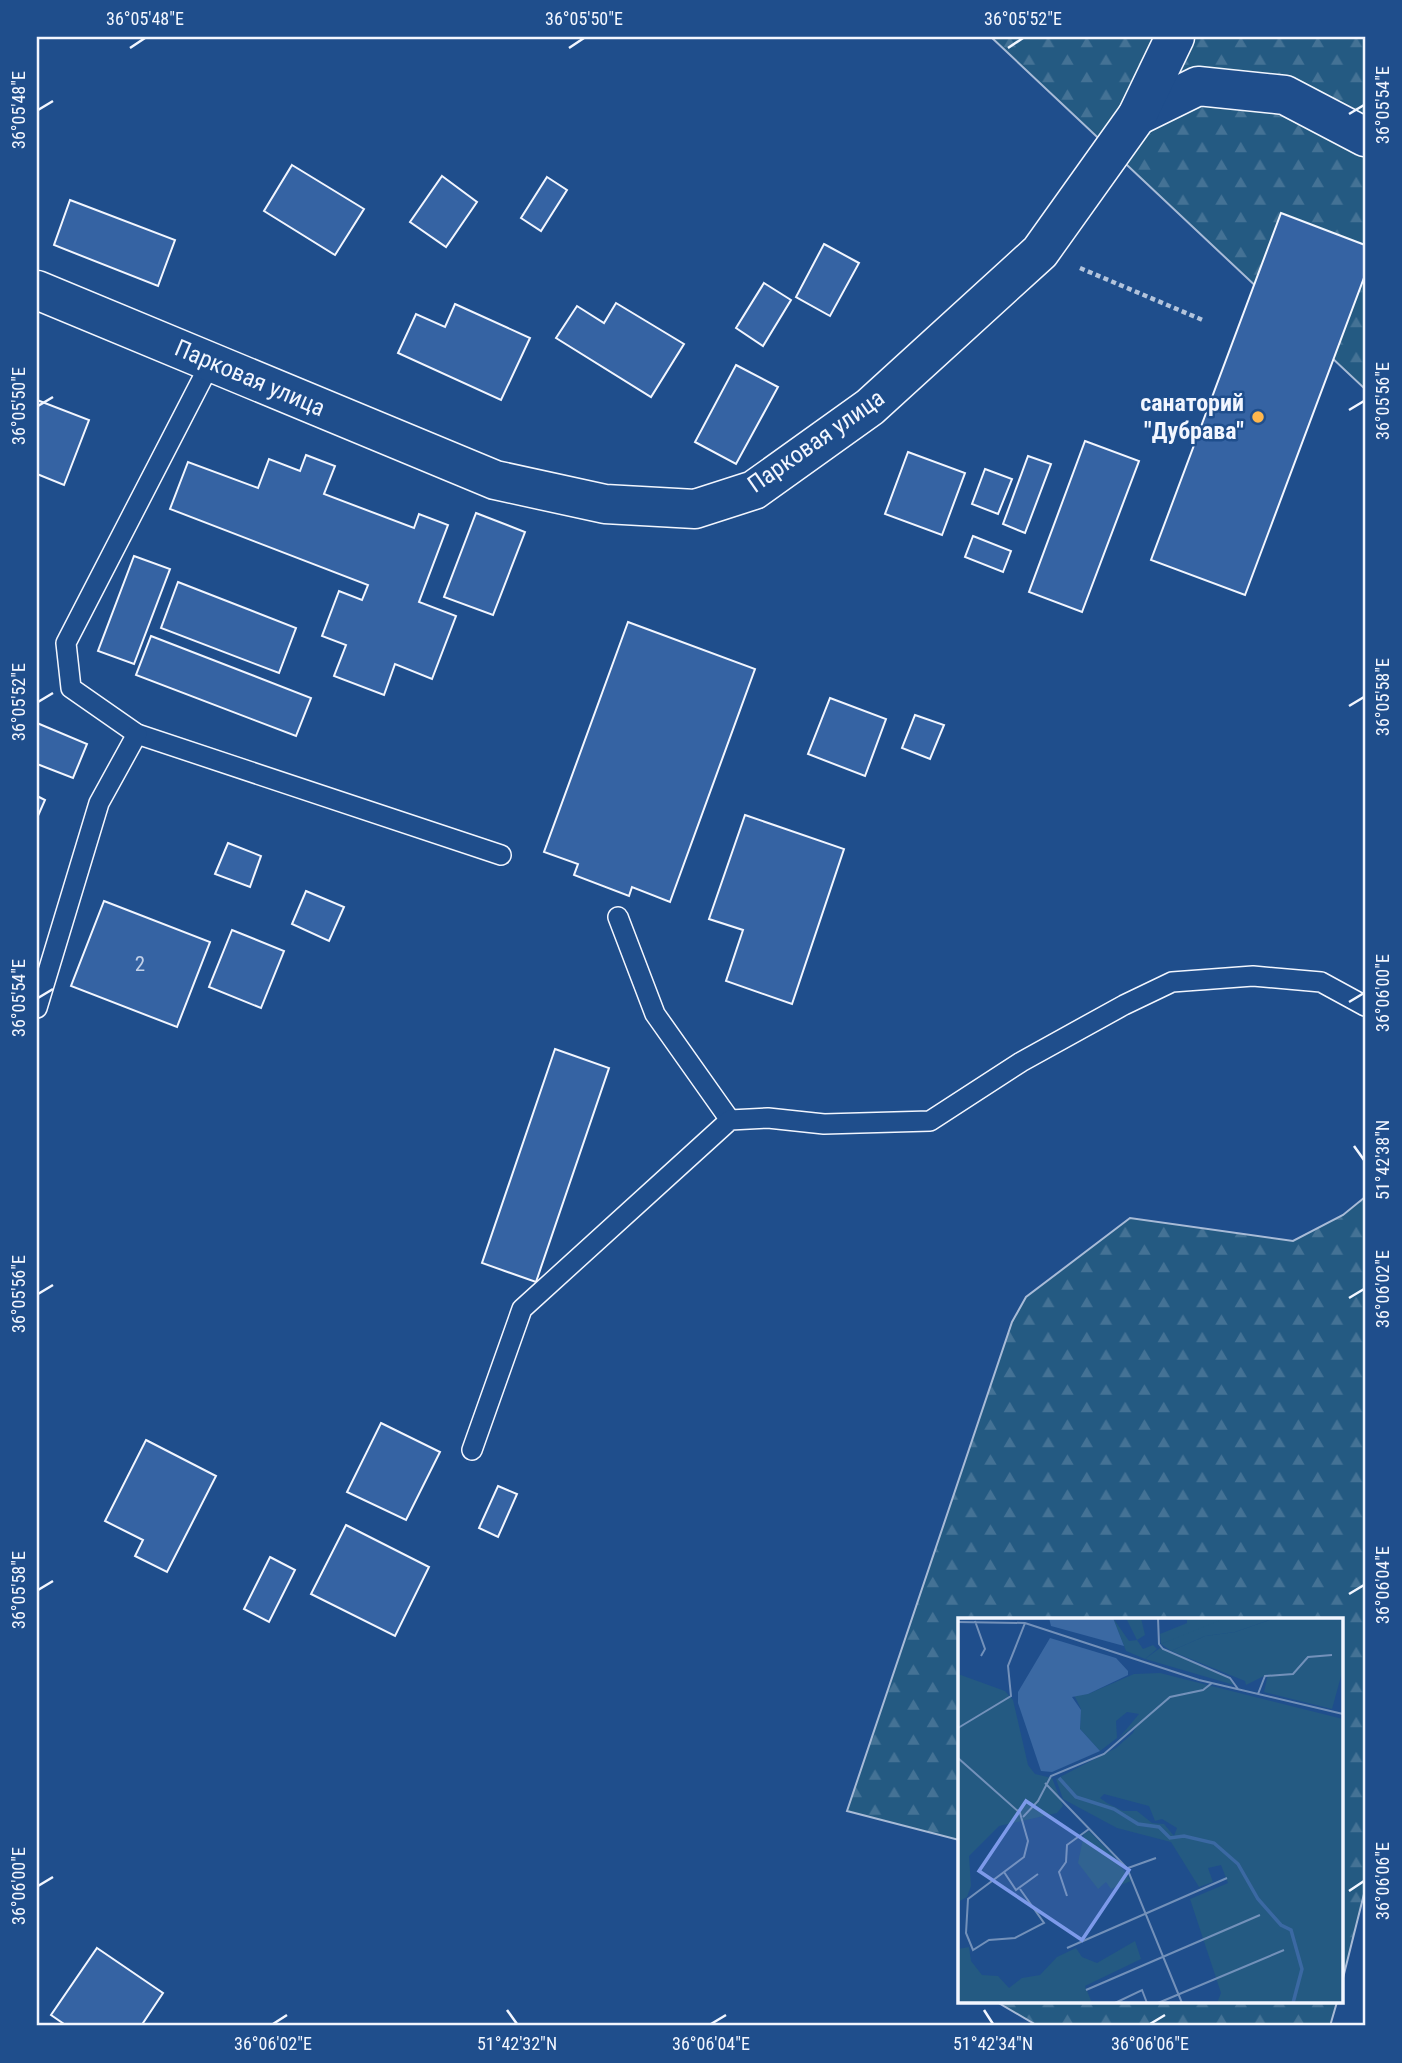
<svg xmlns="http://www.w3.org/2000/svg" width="1402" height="2063" font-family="'Roboto Condensed',sans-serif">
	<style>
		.forest { fill: url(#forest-firs); stroke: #a8bbd7; stroke-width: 2 }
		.building { fill: #3563a3; stroke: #f2f6ff; stroke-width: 2 }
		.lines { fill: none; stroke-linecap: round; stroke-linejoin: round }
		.service-casing { stroke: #f2f6ff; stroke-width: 22 }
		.minor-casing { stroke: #f2f6ff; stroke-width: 41 }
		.path { stroke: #b3c4dc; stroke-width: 4.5; stroke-dasharray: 5 3.5; stroke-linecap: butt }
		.service { stroke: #1f4e8c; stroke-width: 19 }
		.minor { stroke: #1f4e8c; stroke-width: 38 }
		.ticks { fill: none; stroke: #f2f6ff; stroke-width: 2.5 }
		.poi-dot { fill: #ffb74d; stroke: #1f4e8c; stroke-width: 2.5 }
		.labels { text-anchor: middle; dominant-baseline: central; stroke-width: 5; stroke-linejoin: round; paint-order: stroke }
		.number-label { font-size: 21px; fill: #c3d1e8 }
		.street-label { font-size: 24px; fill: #f2f6ff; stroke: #1f4e8c }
		.poi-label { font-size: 24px; font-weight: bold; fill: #f2f6ff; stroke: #1f4e8c; text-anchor: end }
		.inset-river { fill: none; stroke: #3b69a3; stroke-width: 3.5 }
		.inset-road { fill: none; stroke: #7391ba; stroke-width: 2 }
		.view { fill: #7d9aea; fill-opacity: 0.15; stroke: #7d9aea; stroke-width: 3.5 }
		.inset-edge { fill: none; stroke: #f2f6ff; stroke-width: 3.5 }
		.neatline { fill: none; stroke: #f2f6ff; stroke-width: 2.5 }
		.ticks-label { font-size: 18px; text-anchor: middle; fill: #f2f6ff }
	</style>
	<defs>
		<pattern id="forest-firs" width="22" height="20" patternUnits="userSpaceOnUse" patternTransform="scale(1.75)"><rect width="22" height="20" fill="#245a82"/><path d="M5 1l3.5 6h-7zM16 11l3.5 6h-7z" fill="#447295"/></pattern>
	</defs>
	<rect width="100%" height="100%" fill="#1f4e8c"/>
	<g class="forest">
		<path d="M 991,37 L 1365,37 L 1365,389 Z"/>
		<path d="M 1365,1197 L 1365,1890 L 1341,1986 L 1341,1620 L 959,1620 L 959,1840 L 847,1811 L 1012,1322 L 1026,1297 L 1130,1218 L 1293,1241 L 1343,1215 Z"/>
		<path d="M 997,2002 L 1337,2002 L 1330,2026 L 1038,2026 Z"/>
	</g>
	<g class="building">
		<path d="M 292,165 L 364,209 L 335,255 L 264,211 Z"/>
		<path d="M 442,176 L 477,202 L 446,247 L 410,222 Z"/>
		<path d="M 547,177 L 567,190 L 541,231 L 521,218 Z"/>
		<path d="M 70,200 L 175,240 L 158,286 L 54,245 Z"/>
		<path d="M 1281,213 L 1365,245 L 1365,275 L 1245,595 L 1151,560 Z"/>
		<path d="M 824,244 L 859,263 L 830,316 L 796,297 Z"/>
		<path d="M 764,283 L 791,300 L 763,346 L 736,328 Z"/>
		<path d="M 616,303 L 684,344 L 651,397 L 556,338 L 577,306 L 604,323 Z"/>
		<path d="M 455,304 L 530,338 L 501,400 L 398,353 L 416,314 L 445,327 Z"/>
		<path d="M 736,365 L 778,387 L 736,464 L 695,442 Z"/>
		<path d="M 37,400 L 89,420 L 64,485 L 37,474 Z"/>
		<path d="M 1085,441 L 1139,461 L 1082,612 L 1029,592 Z"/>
		<path d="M 908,452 L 965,473 L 942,535 L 885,514 Z"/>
		<path d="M 306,455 L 335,466 L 324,494 L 414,528 L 419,514 L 448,525 L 419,602 L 456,616 L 432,679 L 395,664 L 384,695 L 334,676 L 346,645 L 322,636 L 339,591 L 362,600 L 368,585 L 170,509 L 188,462 L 258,488 L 269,459 L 300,471 Z"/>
		<path d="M 1028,456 L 1051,464 L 1025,533 L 1003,524 Z"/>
		<path d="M 985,469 L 1012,479 L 998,514 L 972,504 Z"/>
		<path d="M 476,513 L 525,532 L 493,615 L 444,597 Z"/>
		<path d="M 973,536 L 1011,551 L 1003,572 L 965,557 Z"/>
		<path d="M 134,556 L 170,569 L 134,664 L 98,651 Z"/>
		<path d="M 178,582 L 296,628 L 279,673 L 161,628 Z"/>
		<path d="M 628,622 L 755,669 L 670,902 L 632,887 L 629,896 L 574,875 L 578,864 L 544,852 Z"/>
		<path d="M 151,636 L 311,698 L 296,736 L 136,675 Z"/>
		<path d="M 830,698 L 886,719 L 865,776 L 808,754 Z"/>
		<path d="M 915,715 L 944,725 L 930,759 L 902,748 Z"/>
		<path d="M 37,723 L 87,744 L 73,778 L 37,764 Z"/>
		<path d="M 37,796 L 45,800 L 37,818 Z"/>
		<path d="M 745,815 L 844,849 L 792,1004 L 726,981 L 743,930 L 709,919 Z"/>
		<path d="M 228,843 L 261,856 L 250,887 L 215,874 Z"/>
		<path d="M 306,891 L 344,907 L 329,941 L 292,924 Z"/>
		<path d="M 104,901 L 210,942 L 177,1027 L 71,986 Z"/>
		<path d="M 232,930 L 284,951 L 261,1008 L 209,987 Z"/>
		<path d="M 555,1049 L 609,1068 L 536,1282 L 482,1263 Z"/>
		<path d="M 381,1423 L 440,1452 L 406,1520 L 347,1492 Z"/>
		<path d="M 146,1440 L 216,1476 L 167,1572 L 135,1556 L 143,1540 L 105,1521 Z"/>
		<path d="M 498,1486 L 517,1494 L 498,1537 L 479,1528 Z"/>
		<path d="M 346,1525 L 429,1567 L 395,1636 L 311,1594 Z"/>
		<path d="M 270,1557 L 295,1570 L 269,1622 L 244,1609 Z"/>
		<path d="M 97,1948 L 163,1993 L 141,2026 L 67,2026 L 51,2015 Z"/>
	</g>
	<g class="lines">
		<g class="service-casing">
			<g id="service">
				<path d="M 211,362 L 66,643 L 71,688 L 137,734 L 501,855"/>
				<path d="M 618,917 L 655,1014 L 730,1120"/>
				<path d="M 37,1008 L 99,803 L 137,734"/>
				<path d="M 472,1450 L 522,1309 L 730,1120 L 768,1118 L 824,1124 L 930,1121 L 1021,1062 L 1124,1005 L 1172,982 L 1253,976 L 1321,982 L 1365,1006"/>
			</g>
		</g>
		<g class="minor-casing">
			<g id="minor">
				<path d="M 1137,116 L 1198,86 L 1285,95 L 1365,137"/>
				<path d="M 37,290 L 495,480 L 605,504 L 695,509 L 754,490 L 870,407 L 1040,252 L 1137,116 L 1175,37"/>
			</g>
		</g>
		<path class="path" d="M 1080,268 L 1205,321"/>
		<use href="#service" class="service"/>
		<use href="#minor" class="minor"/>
	</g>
	<path class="ticks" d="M 130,48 L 145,38M 569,48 L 584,38M 1008,48 L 1023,38M 38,110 L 53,101M 1349,114 L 1364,105M 38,406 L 53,397M 1349,410 L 1364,401M 38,702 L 53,693M 1349,706 L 1364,697M 38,998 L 53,989M 1349,1002 L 1364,993M 1354,1146 L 1364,1160M 38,1294 L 53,1285M 1349,1298 L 1364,1289M 38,1590 L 53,1581M 1349,1594 L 1364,1585M 38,1886 L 53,1877M 1349,1891 L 1364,1881M 507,2010 L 517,2024M 984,2010 L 993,2024M 273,2024 L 287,2015M 711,2024 L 726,2015M 1150,2024 L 1165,2015"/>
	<circle class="poi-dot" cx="1258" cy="417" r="7"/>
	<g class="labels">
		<g class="number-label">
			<text x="140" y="964">2</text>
		</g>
		<g class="street-label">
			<text transform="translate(250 378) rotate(23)">Парковая улица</text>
			<text transform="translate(816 441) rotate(-35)">Парковая улица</text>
		</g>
		<g class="poi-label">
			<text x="1244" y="403">санаторий<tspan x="1244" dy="28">"Дубрава"</tspan></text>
		</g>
	</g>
	<g transform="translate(958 1618)">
		<rect width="385" height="385" fill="#1f4e8c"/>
		<path d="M 168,0 L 183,0 L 187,17 L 179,22 Z" fill="#245a82"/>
		<path d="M 229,0 L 276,0 L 203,26 L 202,16 L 229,5 ZM 317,0 L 385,2 L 385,51 L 374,91 L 306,74 L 310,56 L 288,67 L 287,63 L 213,33 L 247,18 L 277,14 ZM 202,30 L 272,61 L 276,67 L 187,41 ZM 202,55 L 385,101 L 385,385 L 259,385 L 263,375 L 232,281 L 270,265 L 263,247 L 250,250 L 255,264 L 241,269 L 213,224 L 159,210 L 105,181 L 98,161 L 158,130 L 175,115 L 178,107 L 161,120 L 181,96 L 169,94 L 158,103 L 159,120 L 142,133 L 122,111 L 123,91 L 116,77 L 130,76 L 176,56 ZM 146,176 L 191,188 L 197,203 L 204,201 L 219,210 L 216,218 L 206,206 L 194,205 L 179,193 L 165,193 L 149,185 L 142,180 ZM 0,56 L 47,73 L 55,82 L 70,147 L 77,156 L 94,160 L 105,188 L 99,195 L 41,208 L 11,238 L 13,268 L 9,279 L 0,284 ZM 131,213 L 157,240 L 173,263 L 153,271 L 148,264 L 140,271 L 120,245 L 126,216 ZM 177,323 L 183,341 L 127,368 L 134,385 L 5,385 L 0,380 L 0,331 L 11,329 L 13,343 L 24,357 L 40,358 L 51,370 L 64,360 L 82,357 L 99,339 L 118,330 L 124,339 L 139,345 Z" fill="#245a82" fill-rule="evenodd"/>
		<path d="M 155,0 L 171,23 L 179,22 L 185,31 L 195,27 L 199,31 L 187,41 L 168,33 ZM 317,0 L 277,14 L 247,18 L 213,33 L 203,26 L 263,2 Z" fill="#245a82"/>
		<path d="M 91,0 L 155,0 L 166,28 L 93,8 ZM 92,20 L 158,40 L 170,53 L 170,57 L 130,76 L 114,79 L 123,92 L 122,111 L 142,133 L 94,154 L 83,153 L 60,85 L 60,74 Z" fill="#3b69a3"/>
		<path class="inset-river" d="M 101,160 L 118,179 L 156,191 L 180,206 L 201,209 L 212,220 L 226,218 L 256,225 L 280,246 L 300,281 L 323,307 L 333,312 L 344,351 L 335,385"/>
		<path class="inset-road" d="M 200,0 L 201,26 L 205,31 L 272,60 L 280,71M 17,3 L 27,31 L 23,38M 0,4 L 67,5 L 241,62 L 385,96M 300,76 L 307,58 L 335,56 L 350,39 L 374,37M 0,110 L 53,78 L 50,48 L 67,5M 0,140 L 62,195 L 70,223 L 66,239 L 10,281 L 8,315 L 15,332 L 31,322 L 57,320 L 86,305 L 62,271M 87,165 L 169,250 L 224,385M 65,199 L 80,183 L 93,158 L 146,136 L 212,79 L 245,72 L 254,65M 170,250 L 198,240M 46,254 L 58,272 L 80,256M 109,278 L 101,254 L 108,244 L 109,227 L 131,211M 109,330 L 269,260M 128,372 L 302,297M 157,385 L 184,372 L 189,385M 200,385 L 326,332"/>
		<path class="view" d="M 68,183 L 171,252 L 124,322 L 21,253 Z"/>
		<rect width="385" height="385" class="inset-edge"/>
	</g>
	<rect width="1402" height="2063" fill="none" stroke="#1f4e8c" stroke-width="77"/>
	<rect x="38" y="38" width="1326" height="1986" class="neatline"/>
	<g class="ticks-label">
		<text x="145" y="25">36°05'48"E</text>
		<text x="584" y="25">36°05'50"E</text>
		<text x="1023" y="25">36°05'52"E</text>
		<text transform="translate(1383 105) rotate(-90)" y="6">36°05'54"E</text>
		<text transform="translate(19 110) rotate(-90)" y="6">36°05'48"E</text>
		<text transform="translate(1383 401) rotate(-90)" y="6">36°05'56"E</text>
		<text transform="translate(19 406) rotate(-90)" y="6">36°05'50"E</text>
		<text transform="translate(1383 697) rotate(-90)" y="6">36°05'58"E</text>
		<text transform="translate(19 702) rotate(-90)" y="6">36°05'52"E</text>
		<text transform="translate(1383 993) rotate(-90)" y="6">36°06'00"E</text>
		<text transform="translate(19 998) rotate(-90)" y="6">36°05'54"E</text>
		<text transform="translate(1383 1160) rotate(-90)" y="6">51°42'38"N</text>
		<text transform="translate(1383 1289) rotate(-90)" y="6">36°06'02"E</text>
		<text transform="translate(19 1294) rotate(-90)" y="6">36°05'56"E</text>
		<text transform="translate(1383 1585) rotate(-90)" y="6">36°06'04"E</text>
		<text transform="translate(19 1590) rotate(-90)" y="6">36°05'58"E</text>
		<text transform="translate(1383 1881) rotate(-90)" y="6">36°06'06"E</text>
		<text transform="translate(19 1886) rotate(-90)" y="6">36°06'00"E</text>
		<text x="273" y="2050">36°06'02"E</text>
		<text x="517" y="2050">51°42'32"N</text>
		<text x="711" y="2050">36°06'04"E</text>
		<text x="993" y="2050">51°42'34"N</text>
		<text x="1150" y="2050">36°06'06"E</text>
	</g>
</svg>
